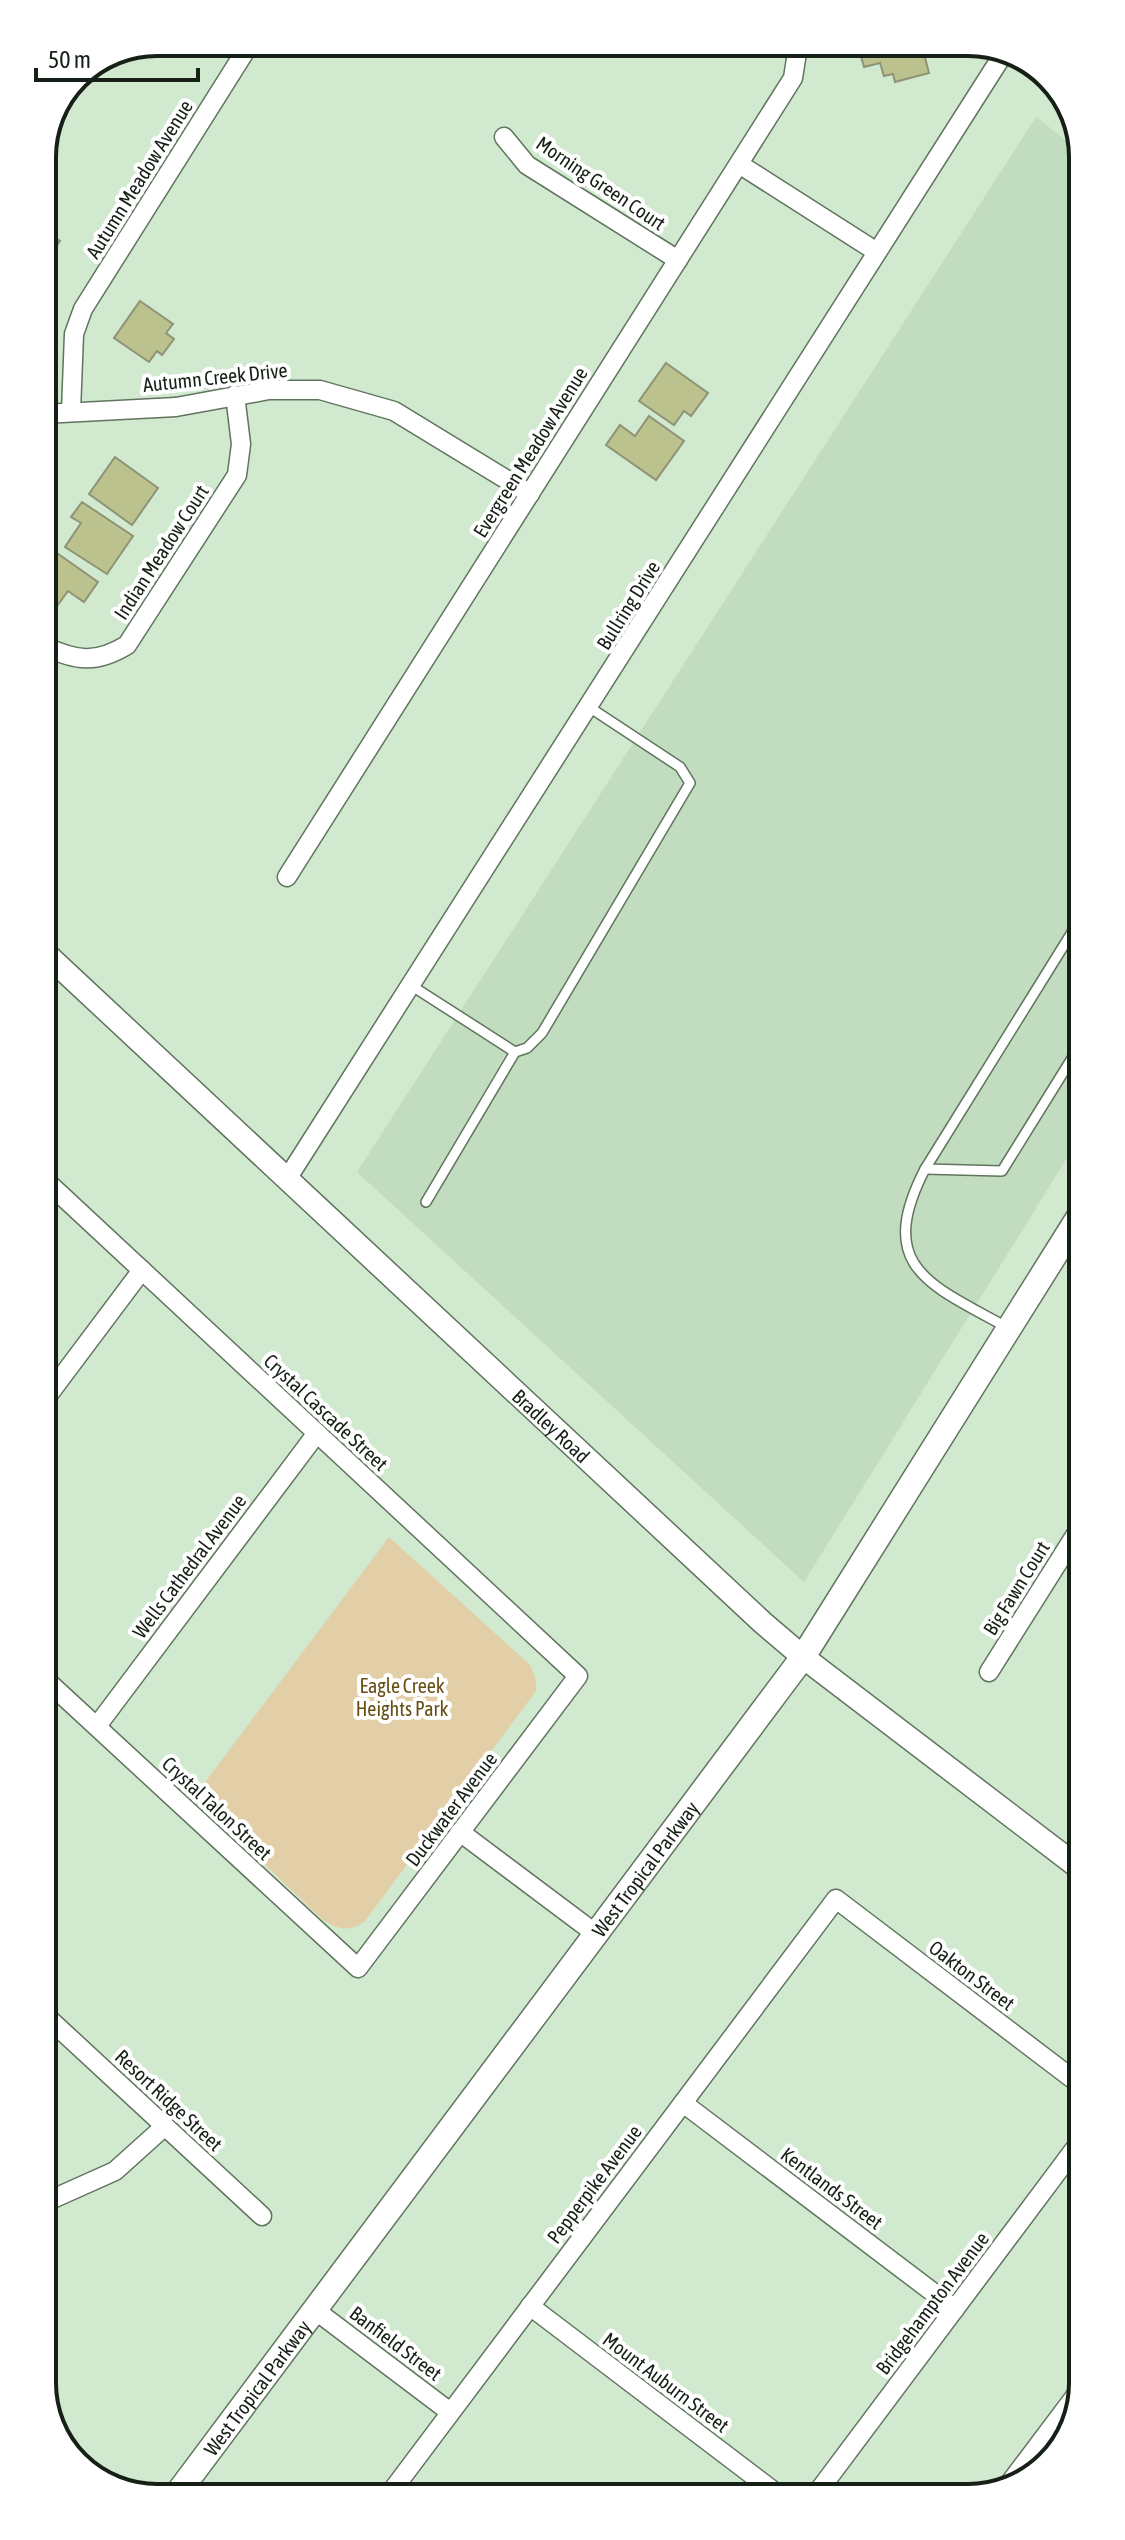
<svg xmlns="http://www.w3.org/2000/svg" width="1125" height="2540" font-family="'Asap Condensed',sans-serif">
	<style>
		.built { fill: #c1dcbe }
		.green { fill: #e2cfa7 }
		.building { fill: #bbc28e; stroke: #8f9376; stroke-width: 2 }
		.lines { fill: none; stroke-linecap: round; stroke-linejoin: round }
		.service-casing { stroke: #60745e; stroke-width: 12 }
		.minor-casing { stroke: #60745e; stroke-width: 21 }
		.tertiary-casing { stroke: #60745e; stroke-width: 25 }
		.secondary-casing { stroke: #60745e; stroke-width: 27 }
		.service { stroke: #fff; stroke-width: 9 }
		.minor { stroke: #fff; stroke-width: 18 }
		.tertiary { stroke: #fff; stroke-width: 22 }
		.secondary { stroke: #fff; stroke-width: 24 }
		.labels { text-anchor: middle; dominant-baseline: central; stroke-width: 8; stroke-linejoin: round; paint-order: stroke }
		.street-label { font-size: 20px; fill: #172016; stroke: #fff }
		.park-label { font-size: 20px; fill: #664e13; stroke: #fff }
		.rim { fill: none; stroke: #172016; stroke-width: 4 }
	</style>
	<rect width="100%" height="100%" fill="#d1e9cf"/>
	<path class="built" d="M 1036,117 L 1077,149 L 1080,1137 L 804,1582 L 357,1172 Z"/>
	<path class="green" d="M 389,1537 L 530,1665 L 536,1680 L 536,1691 L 365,1921 C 350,1933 336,1929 322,1919 L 194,1797 Z"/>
	<g class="building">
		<path d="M 353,42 L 376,42 L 369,53 Z"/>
		<path d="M 857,42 L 921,42 L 929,73 L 895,82 L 893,74 L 884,76 L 880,63 L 864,67 Z"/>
		<path d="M 42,228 L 60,241 L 43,265 Z"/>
		<path d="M 140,301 L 173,324 L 166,333 L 174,339 L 162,355 L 157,351 L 149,362 L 114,338 Z"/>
		<path d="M 666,363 L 708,393 L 691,416 L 684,411 L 674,425 L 639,401 Z"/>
		<path d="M 649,416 L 684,441 L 656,480 L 606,445 L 620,425 L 635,436 Z"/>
		<path d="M 115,457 L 158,488 L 132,525 L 89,494 Z"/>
		<path d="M 82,502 L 133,536 L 107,574 L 65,547 L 81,523 L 71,517 Z"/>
		<path d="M 47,546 L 98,582 L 84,602 L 68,591 L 54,610 L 43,602 L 43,551 Z"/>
	</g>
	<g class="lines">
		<g class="service-casing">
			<g id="service">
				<path d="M 412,986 L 515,1052 L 527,1048 L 542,1033 L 690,783 L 680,767 L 589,707"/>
				<path d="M 925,1169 L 1002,1171 L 1079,1047"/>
				<path d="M 426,1202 L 515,1052"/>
				<path d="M 1008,1328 C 931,1285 874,1268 925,1169 L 1079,921"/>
			</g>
		</g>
		<g class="minor-casing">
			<g id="minor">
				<path d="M 504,137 L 527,165 L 678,260"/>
				<path d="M 739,164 L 877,252"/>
				<path d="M 71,411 L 74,334 L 83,309 L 251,42"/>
				<path d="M 43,414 L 176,407 L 269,390 L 320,390 L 394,411 L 530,494"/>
				<path d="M 44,646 C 76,661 96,664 127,645 L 237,475 L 241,444 L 235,395"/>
				<path d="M 287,877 L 793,78 L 798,46 L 796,42"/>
				<path d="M 287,1179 L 1004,53"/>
				<path d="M 45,1180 L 578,1676 L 358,1968 L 46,1680"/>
				<path d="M 46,1398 L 142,1270"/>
				<path d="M 989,1672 L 1081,1526"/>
				<path d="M 97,1726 L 317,1433"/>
				<path d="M 460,1832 L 596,1934"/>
				<path d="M 47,2017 L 262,2216"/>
				<path d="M 683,2103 L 955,2309"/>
				<path d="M 48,2201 L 115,2171 L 165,2126"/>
				<path d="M 530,2306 L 776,2493"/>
				<path d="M 315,2310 L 450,2412"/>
				<path d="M 1003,2492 L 1082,2387"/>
				<path d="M 817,2493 L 1082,2139"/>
				<path d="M 388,2496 L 836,1899 L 1082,2086"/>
			</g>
		</g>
		<g class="tertiary-casing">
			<g id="tertiary">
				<path id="s1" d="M 44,952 L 762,1622 L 803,1657 L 1082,1870"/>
			</g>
		</g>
		<g class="secondary-casing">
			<g id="secondary">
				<path id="s2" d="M 174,2498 L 803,1657 L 1080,1215"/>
			</g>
		</g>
		<use href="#service" class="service"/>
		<use href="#minor" class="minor"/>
		<use href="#tertiary" class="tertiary"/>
		<use href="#secondary" class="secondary"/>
	</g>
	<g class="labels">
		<g class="street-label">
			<text transform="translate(139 179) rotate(-58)">Autumn Meadow Avenue</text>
			<text transform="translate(601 183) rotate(34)">Morning Green Court</text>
			<text transform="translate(215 377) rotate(-6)">Autumn Creek Drive</text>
			<text transform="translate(530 452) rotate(-58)">Evergreen Meadow Avenue</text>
			<text transform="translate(161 552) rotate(-57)">Indian Meadow Court</text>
			<text transform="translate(628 605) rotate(-58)">Bullring Drive</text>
			<text transform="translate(326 1412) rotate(43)">Crystal Cascade Street</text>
			<text stroke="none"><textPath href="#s1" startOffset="694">Bradley Road</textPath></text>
			<text transform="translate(189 1566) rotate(-53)">Wells Cathedral Avenue</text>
			<text transform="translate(1016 1588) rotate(-58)">Big Fawn Court</text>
			<text transform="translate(217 1808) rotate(43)">Crystal Talon Street</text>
			<text transform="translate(451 1809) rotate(-53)">Duckwater Avenue</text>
			<text stroke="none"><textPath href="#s2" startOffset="786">West Tropical Parkway</textPath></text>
			<text transform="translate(972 1975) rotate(37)">Oakton Street</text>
			<text transform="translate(169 2100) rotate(43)">Resort Ridge Street</text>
			<text transform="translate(594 2184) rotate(-53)">Pepperpike Avenue</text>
			<text transform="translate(832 2188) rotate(37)">Kentlands Street</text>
			<text transform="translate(932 2303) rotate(-53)">Bridgehampton Avenue</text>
			<text transform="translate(396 2343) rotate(37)">Banfield Street</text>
			<text transform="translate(666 2382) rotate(37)">Mount Auburn Street</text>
			<text stroke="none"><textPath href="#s2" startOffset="138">West Tropical Parkway</textPath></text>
		</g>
		<g class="park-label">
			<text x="402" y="1685">Eagle Creek<tspan x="402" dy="23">Heights Park</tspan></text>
		</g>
	</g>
	<path d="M0 0H1125V2540H0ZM157 56H968A101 101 0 0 1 1069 157V2383A101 101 0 0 1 968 2484H157A101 101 0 0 1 56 2383V157A101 101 0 0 1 157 56Z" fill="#fff" fill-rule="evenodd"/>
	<path class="rim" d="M157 56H968A101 101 0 0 1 1069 157V2383A101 101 0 0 1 968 2484H157A101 101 0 0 1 56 2383V157A101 101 0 0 1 157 56Z"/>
	<path d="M36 68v12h162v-12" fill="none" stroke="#172016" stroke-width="4"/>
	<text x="48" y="68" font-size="24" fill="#172016" stroke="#ffffff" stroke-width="6" paint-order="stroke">50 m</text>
</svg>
